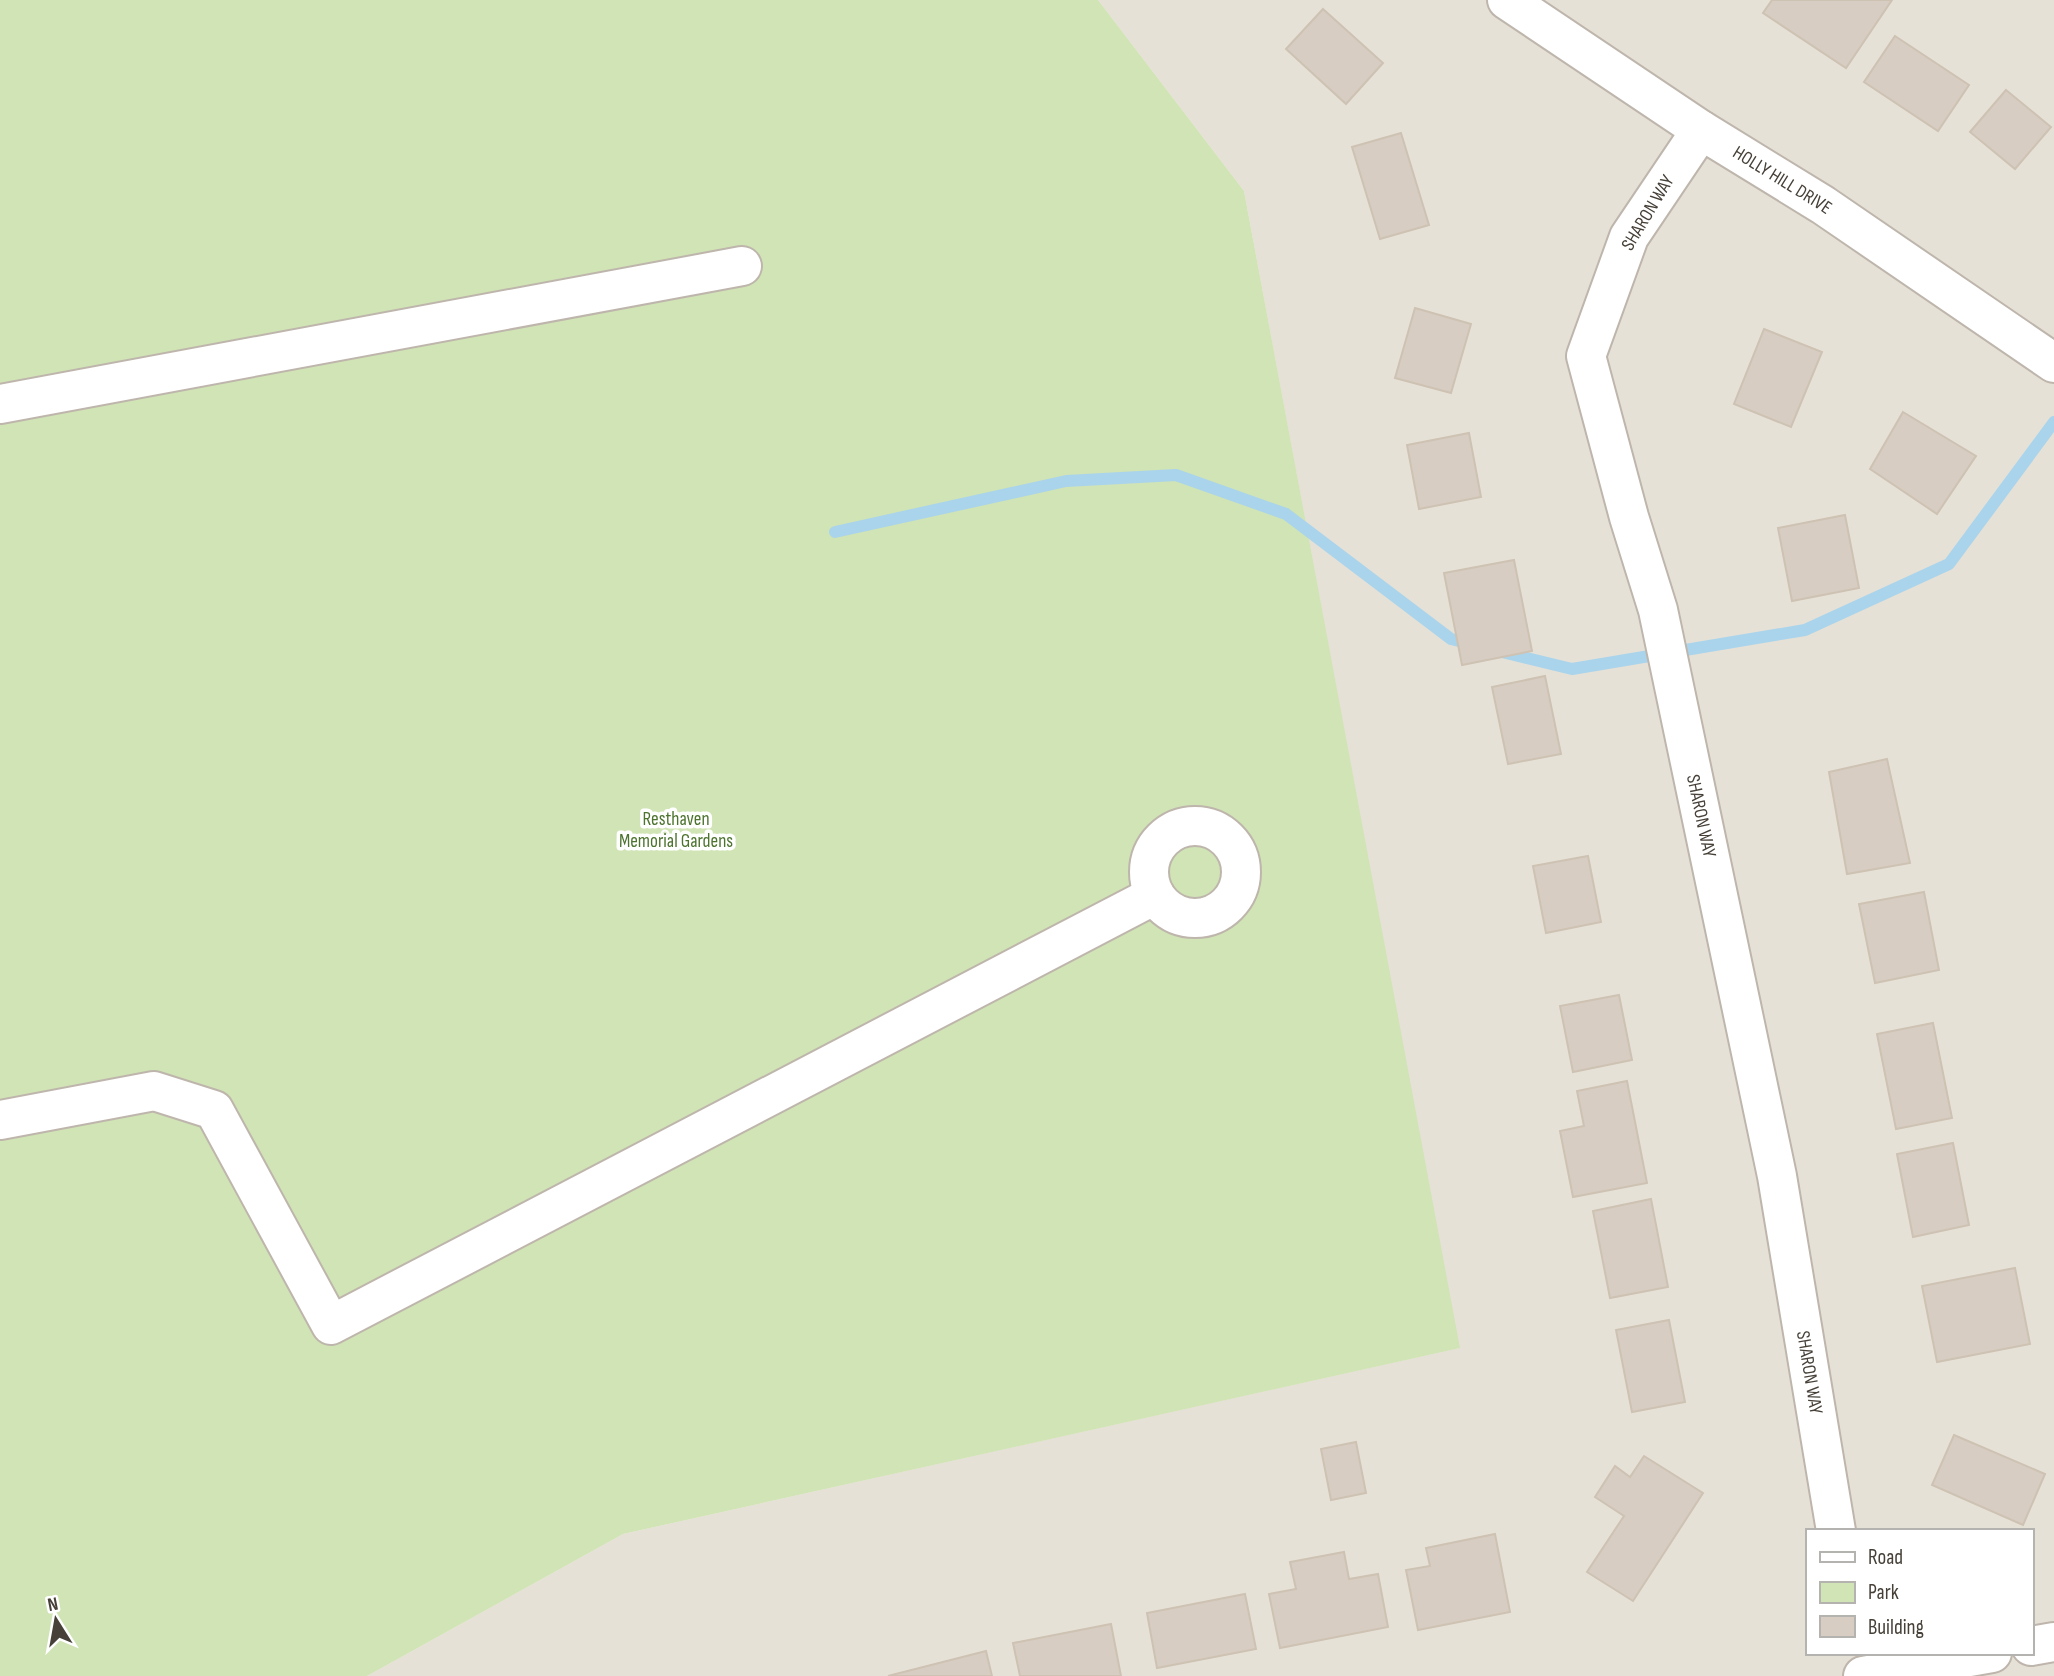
<svg xmlns="http://www.w3.org/2000/svg" width="2054" height="1676" font-family="'Sofia Sans Condensed',sans-serif">
	<style>
		.residential { fill: #e6e1d7; fill-rule: evenodd }
		.green { fill: #d1e4b5 }
		.lines { fill: none; stroke-linecap: round; stroke-linejoin: round }
		.stream { stroke: #aad4eb; stroke-width: 12 }
		.building { fill: #d7cdc2; stroke: #cec2b3; stroke-width: 2 }
		.minor-casing { stroke: #beb6ac; stroke-width: 42 }
		.minor { stroke: #fff; stroke-width: 38 }
		.labels { text-anchor: middle; dominant-baseline: central; stroke-width: 7; stroke-linejoin: round; paint-order: stroke }
		.street-label { font-size: 19px; fill: #464038; stroke: #fff }
		.park-label { font-size: 19px; fill: #4d732f; stroke: #fff }
	</style>
	<rect width="100%" height="100%" fill="#f3efe9"/>
	<path class="residential" d="M 1098,0 L 2054,0 L 2054,1676 L 367,1676 L 623,1534 L 1459,1348 L 1244,191 ZM 1807,1531 L 2031,1531 L 2031,1653 L 1807,1653 Z"/>
	<path class="green" d="M 0,0 L 1098,0 L 1244,191 L 1460,1348 L 623,1534 L 367,1676 L 0,1676 Z"/>
	<g class="lines">
		<g class="stream">
			<path d="M 835,532 L 1066,481 L 1176,475 L 1286,514 L 1451,639 L 1471,644"/>
			<path d="M 1498,651 L 1572,669 L 1805,630 L 1949,564 L 2054,422"/>
		</g>
	</g>
	<g class="building">
		<path d="M 1772,0 L 1892,0 L 1846,68 L 1763,13 Z"/>
		<path d="M 1323,9 L 1383,63 L 1346,104 L 1286,49 Z"/>
		<path d="M 1895,36 L 1969,85 L 1938,131 L 1864,82 Z"/>
		<path d="M 2006,90 L 2051,127 L 2015,169 L 1970,132 Z"/>
		<path d="M 1401,133 L 1429,225 L 1380,239 L 1352,147 Z"/>
		<path d="M 1415,308 L 1471,324 L 1451,393 L 1395,378 Z"/>
		<path d="M 1764,329 L 1822,352 L 1791,427 L 1734,404 Z"/>
		<path d="M 1903,412 L 1976,456 L 1937,514 L 1870,469 Z"/>
		<path d="M 1469,433 L 1481,497 L 1419,509 L 1407,445 Z"/>
		<path d="M 1845,515 L 1859,588 L 1792,601 L 1778,528 Z"/>
		<path d="M 1514,560 L 1532,651 L 1462,665 L 1444,573 Z"/>
		<path d="M 1545,676 L 1561,754 L 1508,764 L 1492,687 Z"/>
		<path d="M 1887,759 L 1910,863 L 1847,874 L 1829,772 Z"/>
		<path d="M 1588,856 L 1601,922 L 1546,933 L 1533,866 Z"/>
		<path d="M 1924,892 L 1939,970 L 1875,983 L 1859,904 Z"/>
		<path d="M 1619,995 L 1632,1060 L 1573,1072 L 1560,1006 Z"/>
		<path d="M 1933,1023 L 1952,1118 L 1896,1129 L 1877,1034 Z"/>
		<path d="M 1627,1081 L 1647,1183 L 1573,1197 L 1560,1131 L 1584,1126 L 1577,1091 Z"/>
		<path d="M 1953,1143 L 1969,1225 L 1913,1237 L 1897,1154 Z"/>
		<path d="M 1651,1199 L 1668,1287 L 1610,1298 L 1593,1211 Z"/>
		<path d="M 2015,1268 L 2030,1344 L 1937,1362 L 1922,1286 Z"/>
		<path d="M 1669,1320 L 1685,1402 L 1632,1412 L 1616,1330 Z"/>
		<path d="M 1954,1435 L 2045,1474 L 2023,1525 L 1932,1485 Z"/>
		<path d="M 1356,1442 L 1366,1493 L 1331,1500 L 1321,1449 Z"/>
		<path d="M 1644,1456 L 1703,1493 L 1633,1601 L 1587,1572 L 1624,1516 L 1595,1497 L 1615,1466 L 1630,1477 Z"/>
		<path d="M 1495,1534 L 1510,1612 L 1418,1630 L 1406,1570 L 1430,1566 L 1426,1548 Z"/>
		<path d="M 1344,1552 L 1349,1579 L 1378,1574 L 1388,1627 L 1280,1648 L 1269,1594 L 1296,1589 L 1290,1562 Z"/>
		<path d="M 1245,1594 L 1256,1649 L 1157,1668 L 1147,1613 Z"/>
		<path d="M 1111,1624 L 1121,1676 L 1020,1676 L 1013,1643 Z"/>
		<path d="M 986,1651 L 992,1676 L 888,1676 Z"/>
	</g>
	<g class="lines">
		<g class="minor-casing">
			<g id="minor">
				<path id="s1" d="M 1507,0 L 1701,130 L 1823,205 L 2054,363"/>
				<path id="s2" d="M 1701,130 L 1629,237 L 1586,356 L 1629,517 L 1658,610 L 1777,1176 L 1836,1531"/>
				<path d="M 0,404 L 742,266"/>
				<circle cx="1195" cy="872" r="46"/>
				<path d="M 0,1120 L 154,1091 L 214,1110 L 331,1325 L 1155,895"/>
				<path d="M 2031,1646 L 2054,1642"/>
				<path d="M 1863,1676 L 1992,1653"/>
			</g>
		</g>
		<use href="#minor" class="minor"/>
	</g>
	<g class="labels">
		<g class="street-label">
			<text stroke="none"><textPath href="#s1" startOffset="329">HOLLY HILL DRIVE</textPath></text>
			<text transform="translate(1648 213) rotate(-59)">SHARON WAY</text>
			<text stroke="none"><textPath href="#s2" startOffset="730">SHARON WAY</textPath></text>
			<text stroke="none"><textPath href="#s2" startOffset="1297">SHARON WAY</textPath></text>
		</g>
		<g class="park-label">
			<text x="676" y="819">Resthaven<tspan x="676" dy="22">Memorial Gardens</tspan></text>
		</g>
	</g>
	<rect x="1806" y="1529" width="228" height="126" fill="#ffffff" stroke="#b5b3af" stroke-width="2"/>
	<rect x="1820" y="1552" width="35" height="10" fill="#ffffff" stroke="#b5b3af" stroke-width="2"/>
	<text x="1868" y="1564" font-size="21" fill="#464038">Road</text>
	<rect x="1820" y="1582" width="35" height="21" fill="#d1e4b5" stroke="#b5b3af" stroke-width="2"/>
	<text x="1868" y="1599" font-size="21" fill="#464038">Park</text>
	<rect x="1820" y="1616" width="35" height="21" fill="#d7cdc2" stroke="#b5b3af" stroke-width="2"/>
	<text x="1868" y="1634" font-size="21" fill="#464038">Building</text>
	<g transform="translate(56 1620) rotate(349)" stroke="#ffffff" stroke-width="5" paint-order="stroke">
	<path d="M0-5L12 26L0 18L-12 26Z" fill="#464038"/>
	<text y="-10" font-size="19" font-weight="bold" text-anchor="middle" fill="#464038">N</text>
	</g>
</svg>
